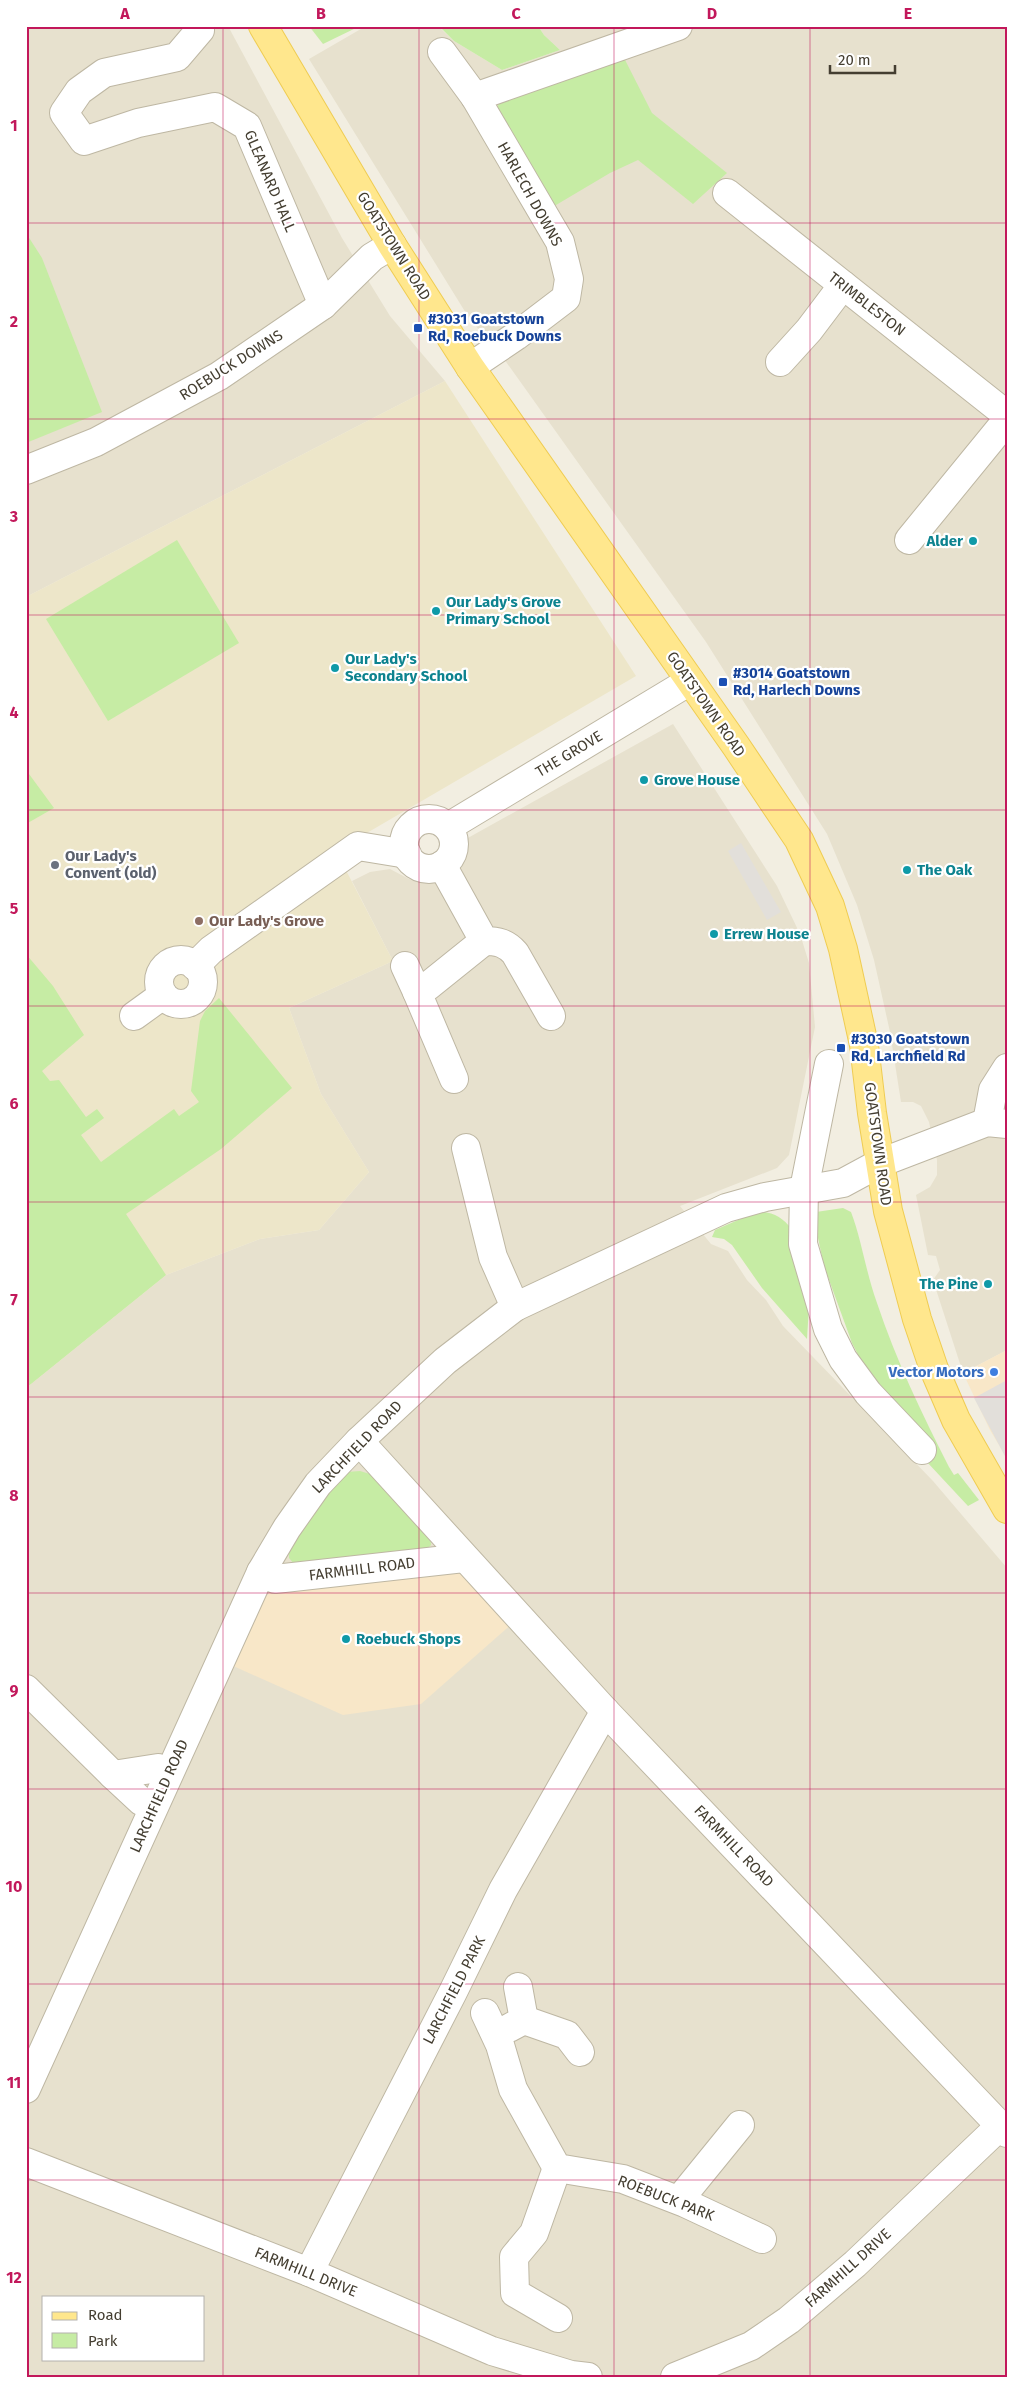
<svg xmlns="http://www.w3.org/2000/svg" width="1033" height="2403" font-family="'Fira Sans',sans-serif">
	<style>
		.residential { fill: #e7e1ce; fill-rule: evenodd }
		.commercial { fill: #f8e7c8 }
		.education { fill: #ede6c9 }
		.green { fill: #c6eca4 }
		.parking { fill: #e2dfda }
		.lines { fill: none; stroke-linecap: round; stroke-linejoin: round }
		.minor-casing { stroke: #beb7a3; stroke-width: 30 }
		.major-casing { stroke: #efcc52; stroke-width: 30 }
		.minor { stroke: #fff; stroke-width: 28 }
		.major { stroke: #ffe78d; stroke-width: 28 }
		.grid { fill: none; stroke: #c2185b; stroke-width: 1; stroke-opacity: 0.55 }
		.transit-dot { fill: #1a4fb4; stroke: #fff; stroke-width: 2 }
		.culture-dot { fill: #0f9aa8; stroke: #fff; stroke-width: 2 }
		.worship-dot { fill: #6b7280; stroke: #fff; stroke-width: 2 }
		.education-dot { fill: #8d6e63; stroke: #fff; stroke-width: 2 }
		.shop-dot { fill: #3f7fe0; stroke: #fff; stroke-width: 2 }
		.labels { text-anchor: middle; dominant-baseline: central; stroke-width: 4.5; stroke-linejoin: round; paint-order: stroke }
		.street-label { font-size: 15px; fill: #443e31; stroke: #fff }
		.transit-label { font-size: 15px; font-weight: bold; fill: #164399; stroke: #fff; text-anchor: start }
		.culture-label { font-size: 15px; font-weight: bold; fill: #0d838f; stroke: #fff; text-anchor: start }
		.worship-label { font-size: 15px; font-weight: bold; fill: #5b616d; stroke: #fff; text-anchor: start }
		.education-label { font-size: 15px; font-weight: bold; fill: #785e54; stroke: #fff; text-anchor: start }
		.shop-label { font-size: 15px; font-weight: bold; fill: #366cbe; stroke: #fff; text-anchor: end }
		.neatline { fill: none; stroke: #c2185b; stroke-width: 2 }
		.grid-label { font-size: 16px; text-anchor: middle; font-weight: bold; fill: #c2185b }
	</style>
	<rect width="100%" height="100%" fill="#f2eee1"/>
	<g class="residential">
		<path d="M 26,26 L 228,26 L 342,238 L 390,316 L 445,381 L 26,597 Z"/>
		<path d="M 366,26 L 438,26 L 454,41 L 502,70 L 560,50 L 544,35 L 538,26 L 1007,26 L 1007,1350 L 963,1373 L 933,1280 L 940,1270 L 936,1256 L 928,1255 L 916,1195 L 930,1187 L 937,1175 L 937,1160 L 929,1122 L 921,1106 L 913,1102 L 901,1102 L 890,1032 L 874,960 L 857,905 L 827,834 L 706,642 L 504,359 L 469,318 L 309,59 Z"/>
		<path d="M 673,724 L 777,886 L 800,934 L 809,963 L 815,1027 L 789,1155 L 777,1168 L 680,1206 L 711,1244 L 728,1251 L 747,1280 L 766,1300 L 783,1326 L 933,1481 L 1007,1568 L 1007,2376 L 26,2377 L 26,1388 L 166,1275 L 260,1239 L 319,1230 L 369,1172 L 321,1094 L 289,1008 L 393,961 L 352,881 L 370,872 L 390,869 L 409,879 L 435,882 L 456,868 L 466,839 ZM 44,2297 L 204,2297 L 204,2359 L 44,2359 Z"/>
	</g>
	<g class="commercial">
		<path d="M 1007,1350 L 1007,1458 L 990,1430 L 963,1373 Z"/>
		<path d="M 456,1567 L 514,1622 L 421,1704 L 343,1715 L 231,1665 L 259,1602 L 271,1592 L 289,1587 Z"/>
	</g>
	<path class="education" d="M 445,381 L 636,676 L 336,851 L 393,961 L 289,1008 L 321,1094 L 369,1172 L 319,1230 L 260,1239 L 166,1275 L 26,1388 L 26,597 Z"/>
	<g class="green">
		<path d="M 309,26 L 360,26 L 323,44 Z"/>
		<path d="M 439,26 L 538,26 L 544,35 L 560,50 L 502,70 L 454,41 Z"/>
		<path d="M 621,52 L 652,113 L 727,173 L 693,204 L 638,160 L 610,173 L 551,208 L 497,117 L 497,107 L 502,98 Z"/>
		<path d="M 26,233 L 42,258 L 102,412 L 26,443 Z"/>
		<path d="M 177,540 L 239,643 L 108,721 L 46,619 Z"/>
		<path d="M 26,774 L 29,774 L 54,808 L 26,824 Z"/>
		<path d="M 26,954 L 53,986 L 84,1035 L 42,1071 L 50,1081 L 59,1080 L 86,1117 L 97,1109 L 104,1118 L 81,1135 L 101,1162 L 174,1109 L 179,1116 L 199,1102 L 191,1091 L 200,1021 L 205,1011 L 219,998 L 292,1088 L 221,1149 L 126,1214 L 166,1275 L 26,1388 Z"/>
		<path d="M 843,1208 L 851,1212 C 862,1241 866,1273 877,1303 C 896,1360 922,1414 949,1467 L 954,1475 L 958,1473 L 979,1500 L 968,1506 L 927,1462 L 926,1436 L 866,1370 L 852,1343 L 824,1266 L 818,1238 L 816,1212 Z"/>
		<path d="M 759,1211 C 774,1213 783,1217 792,1230 L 809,1306 L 807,1339 L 762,1288 L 732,1245 L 724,1239 L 712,1237 L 715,1230 Z"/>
		<path d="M 360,1471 L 370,1474 L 379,1480 L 430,1534 L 431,1545 L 424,1552 L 295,1565 L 289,1558 L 289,1548 L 335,1482 L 347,1472 Z"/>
	</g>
	<g class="parking">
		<path d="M 741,843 L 781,912 L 767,920 L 728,851 Z"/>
		<path d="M 1007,1380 L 1007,1460 L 974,1398 Z"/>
	</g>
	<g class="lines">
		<g class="minor-casing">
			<g id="minor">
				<path d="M 200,30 L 177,57 L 104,73 L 79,91 L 64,113 L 84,141 L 138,123 L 215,107 L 247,126 L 323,305"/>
				<path d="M 442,52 L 475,97 L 560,242 L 569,279 L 566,298 L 516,336 L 470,367"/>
				<path d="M 475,97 L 678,26"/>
				<path d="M 727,193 L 1007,415"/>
				<path d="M 780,362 L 809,330 L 843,285"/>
				<path d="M 26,470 L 96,442 L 219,376 L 323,305 L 372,257 L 392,245"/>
				<path d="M 909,540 L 1007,420"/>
				<circle cx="429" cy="844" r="25"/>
				<path d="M 448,827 L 690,681"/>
				<path d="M 442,865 L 484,941 C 498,941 506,943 515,953 L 551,1016"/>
				<circle cx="181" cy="982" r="22"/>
				<path d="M 195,966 L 211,950 L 358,846 L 407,854"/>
				<path d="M 405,966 L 417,992"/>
				<path d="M 134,1016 L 163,995"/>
				<path d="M 829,1064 L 804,1189 L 803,1244 L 828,1329 L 843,1359 L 868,1393 L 922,1450"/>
				<path d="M 454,1079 L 417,992 L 428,986 L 484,941"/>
				<path d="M 987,1122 L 993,1090 L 1007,1068"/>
				<path d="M 466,1148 L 493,1257 L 515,1307"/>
				<path d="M 359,1441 L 605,1711 L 1007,2133"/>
				<path d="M 261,1572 L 275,1579 L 464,1558"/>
				<path d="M 26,1689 L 113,1775 L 141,1801 L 153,1806"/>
				<path d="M 113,1775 L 158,1768 L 169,1773"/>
				<path d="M 485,2013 L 500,2045 L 513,2089 L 557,2168 L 623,2179 L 685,2203 L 762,2239"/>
				<path d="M 524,2020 L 567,2035 L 580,2052"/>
				<path d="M 509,2028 L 524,2020 L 518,1987"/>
				<path d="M 26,2089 L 261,1572 L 287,1528 L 318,1484 L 359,1441 L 445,1361 L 515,1307 L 726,1208 L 765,1197 L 843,1183 L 880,1163 L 987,1122 L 1007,1124"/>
				<path d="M 26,2162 L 309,2272 L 492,2351 L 571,2375 L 588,2377"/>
				<path d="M 557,2168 L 534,2233 L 514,2257 L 515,2293 L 558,2318"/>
				<path d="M 679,2200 L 740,2125"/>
				<path d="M 309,2272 L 453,1992 L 503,1890 L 605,1711"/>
				<path d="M 675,2377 L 751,2346 L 789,2320 L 855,2264 L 1000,2126"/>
			</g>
		</g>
		<g class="major-casing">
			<path id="major" d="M 263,26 L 392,245 L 470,367 L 736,746 L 799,840 L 830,906 L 843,949 L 864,1045 L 872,1113 L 888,1211 L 917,1319 L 934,1369 L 956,1420 L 1007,1509"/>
		</g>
		<use href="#minor" class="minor"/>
		<use href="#major" class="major"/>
	</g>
	<path class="grid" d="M 223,26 L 223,2377M 419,26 L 419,2377M 614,26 L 614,2377M 810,26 L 810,2377M 26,223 L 1007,223M 26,419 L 1007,419M 26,615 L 1007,615M 26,810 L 1007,810M 26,1006 L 1007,1006M 26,1202 L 1007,1202M 26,1397 L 1007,1397M 26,1593 L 1007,1593M 26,1789 L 1007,1789M 26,1984 L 1007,1984M 26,2180 L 1007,2180"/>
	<g class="transit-dot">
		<rect x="413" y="323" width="10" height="10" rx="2.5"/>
		<rect x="718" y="677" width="10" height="10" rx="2.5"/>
		<rect x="836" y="1043" width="10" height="10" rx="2.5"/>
	</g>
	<g class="culture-dot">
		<circle cx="973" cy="541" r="5"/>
		<circle cx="436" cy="611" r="5"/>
		<circle cx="335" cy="668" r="5"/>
		<circle cx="644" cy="780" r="5"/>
		<circle cx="907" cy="870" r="5"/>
		<circle cx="714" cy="934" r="5"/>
		<circle cx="988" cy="1284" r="5"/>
		<circle cx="346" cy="1639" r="5"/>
	</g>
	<circle class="worship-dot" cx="55" cy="865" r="5"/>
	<circle class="education-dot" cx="199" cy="921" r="5"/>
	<circle class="shop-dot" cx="994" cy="1372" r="5"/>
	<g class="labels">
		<g class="street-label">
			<text transform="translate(270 181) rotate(67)">GLEANARD HALL</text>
			<text transform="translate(530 194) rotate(61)">HARLECH DOWNS</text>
			<text transform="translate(394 246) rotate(58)">GOATSTOWN ROAD</text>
			<text transform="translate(867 304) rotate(38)">TRIMBLESTON</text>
			<text transform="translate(231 365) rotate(-32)">ROEBUCK DOWNS</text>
			<text transform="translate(706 704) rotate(55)">GOATSTOWN ROAD</text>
			<text transform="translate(569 754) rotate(-31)">THE GROVE</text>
			<text transform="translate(878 1144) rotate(82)">GOATSTOWN ROAD</text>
			<text transform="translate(357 1447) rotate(-46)">LARCHFIELD ROAD</text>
			<text transform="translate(362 1569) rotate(-7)">FARMHILL ROAD</text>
			<text transform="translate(159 1796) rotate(-66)">LARCHFIELD ROAD</text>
			<text transform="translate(734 1846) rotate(46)">FARMHILL ROAD</text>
			<text transform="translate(454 1990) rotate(-63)">LARCHFIELD PARK</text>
			<text transform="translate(666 2198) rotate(21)">ROEBUCK PARK</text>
			<text transform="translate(848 2268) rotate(-42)">FARMHILL DRIVE</text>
			<text transform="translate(306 2272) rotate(22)">FARMHILL DRIVE</text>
		</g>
		<g class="transit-label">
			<text x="428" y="319">#3031 Goatstown<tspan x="428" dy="17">Rd, Roebuck Downs</tspan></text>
			<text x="733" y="673">#3014 Goatstown<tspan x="733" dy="17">Rd, Harlech Downs</tspan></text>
			<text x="851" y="1039">#3030 Goatstown<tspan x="851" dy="17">Rd, Larchfield Rd</tspan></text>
		</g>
		<g class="culture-label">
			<text x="963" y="541" text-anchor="end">Alder</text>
			<text x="446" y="602">Our Lady's Grove<tspan x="446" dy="17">Primary School</tspan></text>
			<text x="345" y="659">Our Lady's<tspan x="345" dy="17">Secondary School</tspan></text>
			<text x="654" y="780">Grove House</text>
			<text x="917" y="870">The Oak</text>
			<text x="724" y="934">Errew House</text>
			<text x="978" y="1284" text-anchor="end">The Pine</text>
			<text x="356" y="1639">Roebuck Shops</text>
		</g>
		<g class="worship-label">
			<text x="65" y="856">Our Lady's<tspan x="65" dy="17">Convent (old)</tspan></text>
		</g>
		<g class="education-label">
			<text x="209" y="921">Our Lady's Grove</text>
		</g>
		<g class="shop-label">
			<text x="984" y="1372">Vector Motors</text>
		</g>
	</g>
	<rect width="1033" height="2403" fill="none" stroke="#ffffff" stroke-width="55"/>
	<rect x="42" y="2296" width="162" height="65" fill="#ffffff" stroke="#b4b2ad"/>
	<rect x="52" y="2312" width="25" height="8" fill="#ffe78d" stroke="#b4b2ad"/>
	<text x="88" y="2320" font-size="15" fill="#443e31">Road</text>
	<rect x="52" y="2333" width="25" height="15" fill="#c6eca4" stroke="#b4b2ad"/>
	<text x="88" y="2346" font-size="15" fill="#443e31">Park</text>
	<path d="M830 65v8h65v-8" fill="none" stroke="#443e31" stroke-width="2.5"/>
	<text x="838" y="65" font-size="15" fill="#443e31" stroke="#ffffff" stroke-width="4" paint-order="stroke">20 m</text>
	<rect x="28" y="28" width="978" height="2348" class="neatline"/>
	<g class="grid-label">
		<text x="125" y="19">A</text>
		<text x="321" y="19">B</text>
		<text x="516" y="19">C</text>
		<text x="712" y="19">D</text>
		<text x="908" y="19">E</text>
		<text x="14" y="131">1</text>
		<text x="14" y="327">2</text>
		<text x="14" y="522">3</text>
		<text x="14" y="718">4</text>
		<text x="14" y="914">5</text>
		<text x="14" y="1109">6</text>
		<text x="14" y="1305">7</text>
		<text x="14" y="1501">8</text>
		<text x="14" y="1696">9</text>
		<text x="14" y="1892">10</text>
		<text x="14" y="2088">11</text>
		<text x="14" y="2283">12</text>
	</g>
</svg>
